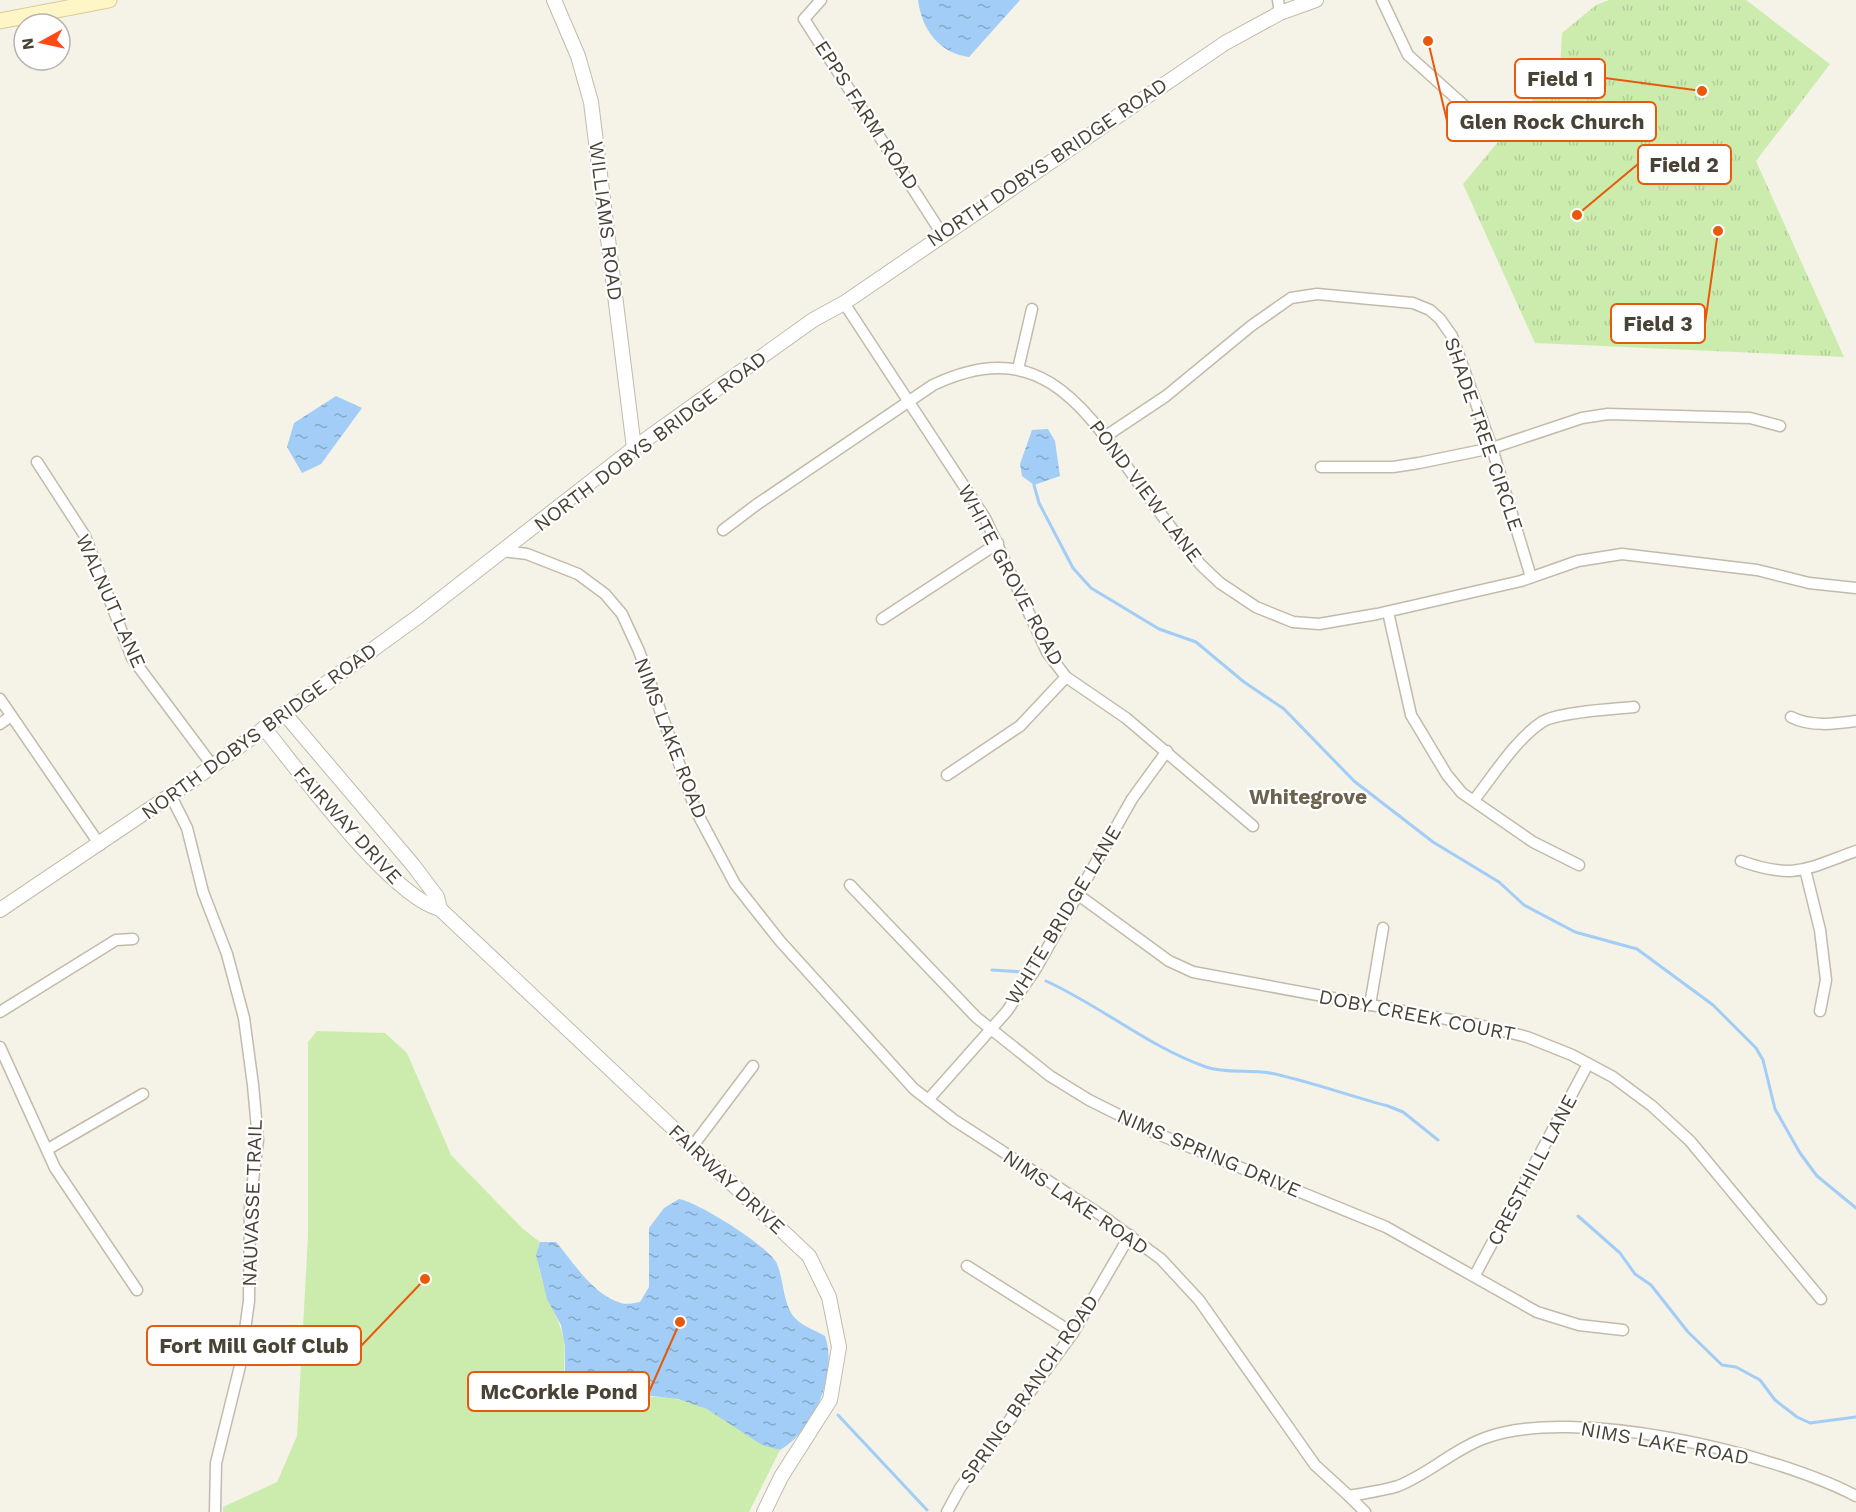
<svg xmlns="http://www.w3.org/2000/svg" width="1856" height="1512" font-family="'Work Sans',sans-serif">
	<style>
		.grass { fill: #ccecae }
		.park { fill: url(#park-tufts) }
		.water { fill: url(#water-ripples) }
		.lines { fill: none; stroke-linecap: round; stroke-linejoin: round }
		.stream { stroke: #a1cdf6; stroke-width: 3 }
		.minor-casing { stroke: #c2bbaa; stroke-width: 13 }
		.tertiary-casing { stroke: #c2bbaa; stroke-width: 16 }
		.secondary-casing { stroke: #d9cb95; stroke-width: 17 }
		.minor { stroke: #fff; stroke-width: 10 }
		.tertiary { stroke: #fff; stroke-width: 14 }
		.secondary { stroke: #fff6c8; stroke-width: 15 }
		.labels { text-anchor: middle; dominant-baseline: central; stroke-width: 4.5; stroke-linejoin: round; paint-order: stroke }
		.street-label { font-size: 20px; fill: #494336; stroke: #fff }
		.neighbourhood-label { font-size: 21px; font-weight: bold; fill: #6d624c; stroke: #fff }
		.leader { fill: none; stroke: #e8590c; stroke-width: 2 }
		.callout-dot { fill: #e8590c; stroke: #fff; stroke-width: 2 }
		.callout { fill: #fff; stroke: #e8590c; stroke-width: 2 }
		.callout-label { font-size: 21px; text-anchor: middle; font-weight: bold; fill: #494336 }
	</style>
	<defs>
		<pattern id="park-tufts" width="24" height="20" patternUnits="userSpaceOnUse" patternTransform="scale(1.5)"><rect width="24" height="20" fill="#ccecae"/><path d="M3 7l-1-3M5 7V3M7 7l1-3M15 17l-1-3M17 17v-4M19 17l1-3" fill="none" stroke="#b1cc96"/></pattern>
		<pattern id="water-ripples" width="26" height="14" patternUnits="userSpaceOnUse" patternTransform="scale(1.5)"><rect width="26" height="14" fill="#a1cdf6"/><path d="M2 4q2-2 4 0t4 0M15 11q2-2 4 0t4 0" fill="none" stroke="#85a8c8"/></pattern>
	</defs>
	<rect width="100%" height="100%" fill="#f5f2e8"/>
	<path class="grass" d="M 317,1031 L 385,1033 L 407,1053 L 451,1155 L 523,1229 L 540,1242 C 530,1272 558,1311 564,1340 C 566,1351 562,1373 566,1381 C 569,1389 577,1397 583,1404 C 624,1398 667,1389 707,1409 C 733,1422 752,1442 780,1450 L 749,1512 L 223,1512 L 223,1507 L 277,1482 L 297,1436 L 308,1236 L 308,1042 Z"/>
	<path class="park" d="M 1609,0 L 1746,0 L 1830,64 L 1756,161 L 1844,357 L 1535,343 L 1463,184 L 1560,67 L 1562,33 L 1596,5 Z"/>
	<g class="water">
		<path d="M 918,0 L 1020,0 L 969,57 C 939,53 922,30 918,0 Z"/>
		<path d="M 336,396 L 362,408 L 321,464 L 302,473 L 287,447 L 294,423 Z"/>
		<path d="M 1048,429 L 1055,441 L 1060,476 L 1034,485 L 1022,476 L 1020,464 L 1032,430 Z"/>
		<path d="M 679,1199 C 698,1202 770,1247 777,1264 C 784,1280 783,1308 797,1320 C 804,1327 817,1331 825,1336 C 838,1373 814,1431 780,1450 L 762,1445 L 707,1409 L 678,1399 L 643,1395 L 582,1404 L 569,1397 L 565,1380 L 565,1346 L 561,1325 L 547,1299 L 536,1255 L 540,1242 L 556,1242 C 574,1263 593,1295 621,1303 C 626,1305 635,1303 640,1302 L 649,1287 L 649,1228 L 664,1208 Z"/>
	</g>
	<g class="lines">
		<g class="stream">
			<path d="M 1034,485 L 1039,503 L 1073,568 L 1091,588 L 1159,629 L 1196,642 L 1244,682 L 1284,709 L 1354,781 L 1433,842 L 1499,882 L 1524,905 L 1575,932 L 1637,949 L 1713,1005 L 1756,1048 L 1763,1060 L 1775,1109 L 1800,1153 L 1817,1176 L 1856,1208"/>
			<path d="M 992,970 L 1024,972"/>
			<path d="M 1046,981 C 1101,1006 1149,1047 1206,1067 C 1226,1074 1249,1069 1270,1073 C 1309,1081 1349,1096 1388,1106 L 1403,1112 L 1438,1140"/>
			<path d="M 1578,1216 L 1620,1253 L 1635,1274 L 1651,1285 L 1688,1332 L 1722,1365 L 1736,1367 L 1760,1380 L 1775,1400 L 1797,1417 L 1810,1423 L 1856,1417"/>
			<path d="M 838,1415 L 927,1510"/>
		</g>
		<g class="minor-casing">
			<g id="minor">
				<path d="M 821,0 L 804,19 L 942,234"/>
				<path d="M 1278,0 L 1280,13"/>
				<path d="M 1382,0 L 1408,55 L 1488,127"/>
				<path d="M 844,303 L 985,518 L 1047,652 L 1066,677 L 1126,718 L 1253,826"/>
				<path d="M 1018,369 L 1032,309"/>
				<path d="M 1106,436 L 1166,396 L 1251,326 L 1291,298 L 1317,294 L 1413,303 L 1430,310 L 1440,319 L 1452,336 L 1492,448 L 1531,577"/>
				<path d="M 37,462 L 85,536 L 132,658 L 212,765"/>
				<path d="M 1321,467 L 1393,467 L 1419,463 L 1492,448 L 1582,418 L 1608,414 L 1750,418 L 1780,426"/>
				<path d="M 723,530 L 756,505 L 933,385 C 1034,337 1079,398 1132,474 C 1154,505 1176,536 1201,565 L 1220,583 L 1256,607 L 1293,622 L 1319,624 L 1377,614 L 1521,581 L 1578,561 L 1622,554 L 1757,570 L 1809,583 L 1856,588"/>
				<path d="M 503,551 L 527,554 L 578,574 L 605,594 L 622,614 L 639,651 L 696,811 L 735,884 L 780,941 L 914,1089 L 954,1120 L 1104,1217 L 1161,1259 L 1199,1300 L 1315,1465 L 1349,1496 C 1365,1493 1382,1491 1398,1486 C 1429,1474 1454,1449 1485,1438 C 1573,1405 1774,1453 1856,1496"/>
				<path d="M 1388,612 L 1411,715 L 1447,775 L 1462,793 L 1533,842 L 1579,865"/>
				<path d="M 882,619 L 998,543"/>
				<path d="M 0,699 L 100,845"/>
				<path d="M 1791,717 C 1810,727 1835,724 1856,721"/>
				<path d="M 0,724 L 11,716"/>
				<path d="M 947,775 L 1020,726 L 1066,677"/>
				<path d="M 171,796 L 187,828 L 203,892 L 227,954 L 244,1018 L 253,1085 L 258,1140 L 250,1205 L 249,1301 L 240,1366 L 216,1463 L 215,1512"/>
				<path d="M 1474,800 C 1493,776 1516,739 1542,722 C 1557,712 1613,709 1634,707"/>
				<path d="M 1741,861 C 1794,880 1806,869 1856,851"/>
				<path d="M 1805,869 L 1820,930 L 1826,980 L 1820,1011"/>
				<path d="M 850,885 L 976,1017 L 1050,1076 L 1089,1100 L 1153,1132 L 1386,1227 L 1537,1312 L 1579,1325 L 1623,1330"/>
				<path d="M 1077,894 L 1169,961 L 1193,972 L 1479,1025 L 1527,1037 L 1572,1055 L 1613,1077 L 1652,1106 L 1690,1141 L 1821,1299"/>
				<path d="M 1370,1005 L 1383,928"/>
				<path d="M 0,1012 L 116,940 L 133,939"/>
				<path d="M 0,1047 L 55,1168 L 137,1290"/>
				<path d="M 928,1100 L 1007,1011 L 1035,970 L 1132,799 L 1167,751"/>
				<path d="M 692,1147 L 753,1066"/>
				<path d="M 48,1149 L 143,1094"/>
				<path d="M 967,1266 L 1073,1333"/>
				<path d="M 1475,1275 L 1588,1064"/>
				<path d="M 1349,1496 L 1365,1512"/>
				<path d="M 947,1512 L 960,1488 L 1073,1333 L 1130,1235"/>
			</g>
		</g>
		<g class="tertiary-casing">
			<g id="tertiary">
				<path d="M 554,0 L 578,56 L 591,102 L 634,448"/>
				<path d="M 284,713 L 413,865 L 437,897 L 440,909"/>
				<path d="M 264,728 C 299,771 391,897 440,909 L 809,1256 L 829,1297 L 839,1347 L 830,1400 L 781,1477 L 764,1512"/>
				<path d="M 0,910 L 193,780 L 419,616 L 634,448 L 813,320 L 844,303 L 1225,43 L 1280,13 L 1316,0"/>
			</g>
		</g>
		<g class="secondary-casing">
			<path id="secondary" d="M 0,21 L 109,0"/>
		</g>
		<use href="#minor" class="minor"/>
		<use href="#tertiary" class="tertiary"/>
		<use href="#secondary" class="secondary"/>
	</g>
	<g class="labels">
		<g class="street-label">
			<text transform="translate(867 115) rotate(57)">EPPS FARM ROAD</text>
			<text transform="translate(1047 162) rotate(-34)">NORTH DOBYS BRIDGE ROAD</text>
			<text transform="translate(606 221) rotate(83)">WILLIAMS ROAD</text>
			<text transform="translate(1484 434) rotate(71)">SHADE TREE CIRCLE</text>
			<text transform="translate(650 441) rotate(-37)">NORTH DOBYS BRIDGE ROAD</text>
			<text transform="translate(1146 491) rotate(53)">POND VIEW LANE</text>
			<text transform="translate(1011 575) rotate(62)">WHITE GROVE ROAD</text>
			<text transform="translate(111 601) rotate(66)">WALNUT LANE</text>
			<text transform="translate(259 731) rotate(-36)">NORTH DOBYS BRIDGE ROAD</text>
			<text transform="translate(671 738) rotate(69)">NIMS LAKE ROAD</text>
			<text transform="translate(348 825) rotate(48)">FAIRWAY DRIVE</text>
			<text transform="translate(1063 915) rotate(-59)">WHITE BRIDGE LANE</text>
			<text transform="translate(1417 1015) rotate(11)">DOBY CREEK COURT</text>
			<text transform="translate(1209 1153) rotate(23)">NIMS SPRING DRIVE</text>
			<text transform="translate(1532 1170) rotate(-62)">CRESTHILL LANE</text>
			<text transform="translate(727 1179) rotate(43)">FAIRWAY DRIVE</text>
			<text transform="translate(1076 1202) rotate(34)">NIMS LAKE ROAD</text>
			<text transform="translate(252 1203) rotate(-88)">NAUVASSE TRAIL</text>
			<text transform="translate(1029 1389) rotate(-55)">SPRING BRANCH ROAD</text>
			<text transform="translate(1665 1443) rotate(10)">NIMS LAKE ROAD</text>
		</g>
		<g class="neighbourhood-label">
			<text x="1308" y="796">Whitegrove</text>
		</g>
	</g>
	<path class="leader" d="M1702 91L1605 78M1428 41L1447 121M1577 215L1638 164M1718 231L1705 324M425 1279L361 1346M680 1322L649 1392"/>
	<g class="callout-dot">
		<circle cx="1702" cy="91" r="6"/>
		<circle cx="1428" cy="41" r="6"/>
		<circle cx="1577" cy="215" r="6"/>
		<circle cx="1718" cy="231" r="6"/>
		<circle cx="425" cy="1279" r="6"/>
		<circle cx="680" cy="1322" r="6"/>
	</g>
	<g class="callout">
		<rect x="1515" y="59" width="90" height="39" rx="6"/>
		<rect x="1447" y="102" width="209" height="39" rx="6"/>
		<rect x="1638" y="145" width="93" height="39" rx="6"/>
		<rect x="1611" y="304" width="94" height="39" rx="6"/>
		<rect x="147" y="1326" width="214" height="39" rx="6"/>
		<rect x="468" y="1372" width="181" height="39" rx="6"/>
	</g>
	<g class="callout-label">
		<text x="1560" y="86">Field 1</text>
		<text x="1552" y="129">Glen Rock Church</text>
		<text x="1684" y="172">Field 2</text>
		<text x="1658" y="331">Field 3</text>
		<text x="254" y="1353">Fort Mill Golf Club</text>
		<text x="559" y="1399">McCorkle Pond</text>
	</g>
	<g transform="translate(42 42) rotate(262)"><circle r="28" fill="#ffffff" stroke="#b6b4af" stroke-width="1.5"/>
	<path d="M0-4.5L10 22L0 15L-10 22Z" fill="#ff4a15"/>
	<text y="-9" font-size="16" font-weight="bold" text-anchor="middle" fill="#494336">N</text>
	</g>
</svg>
